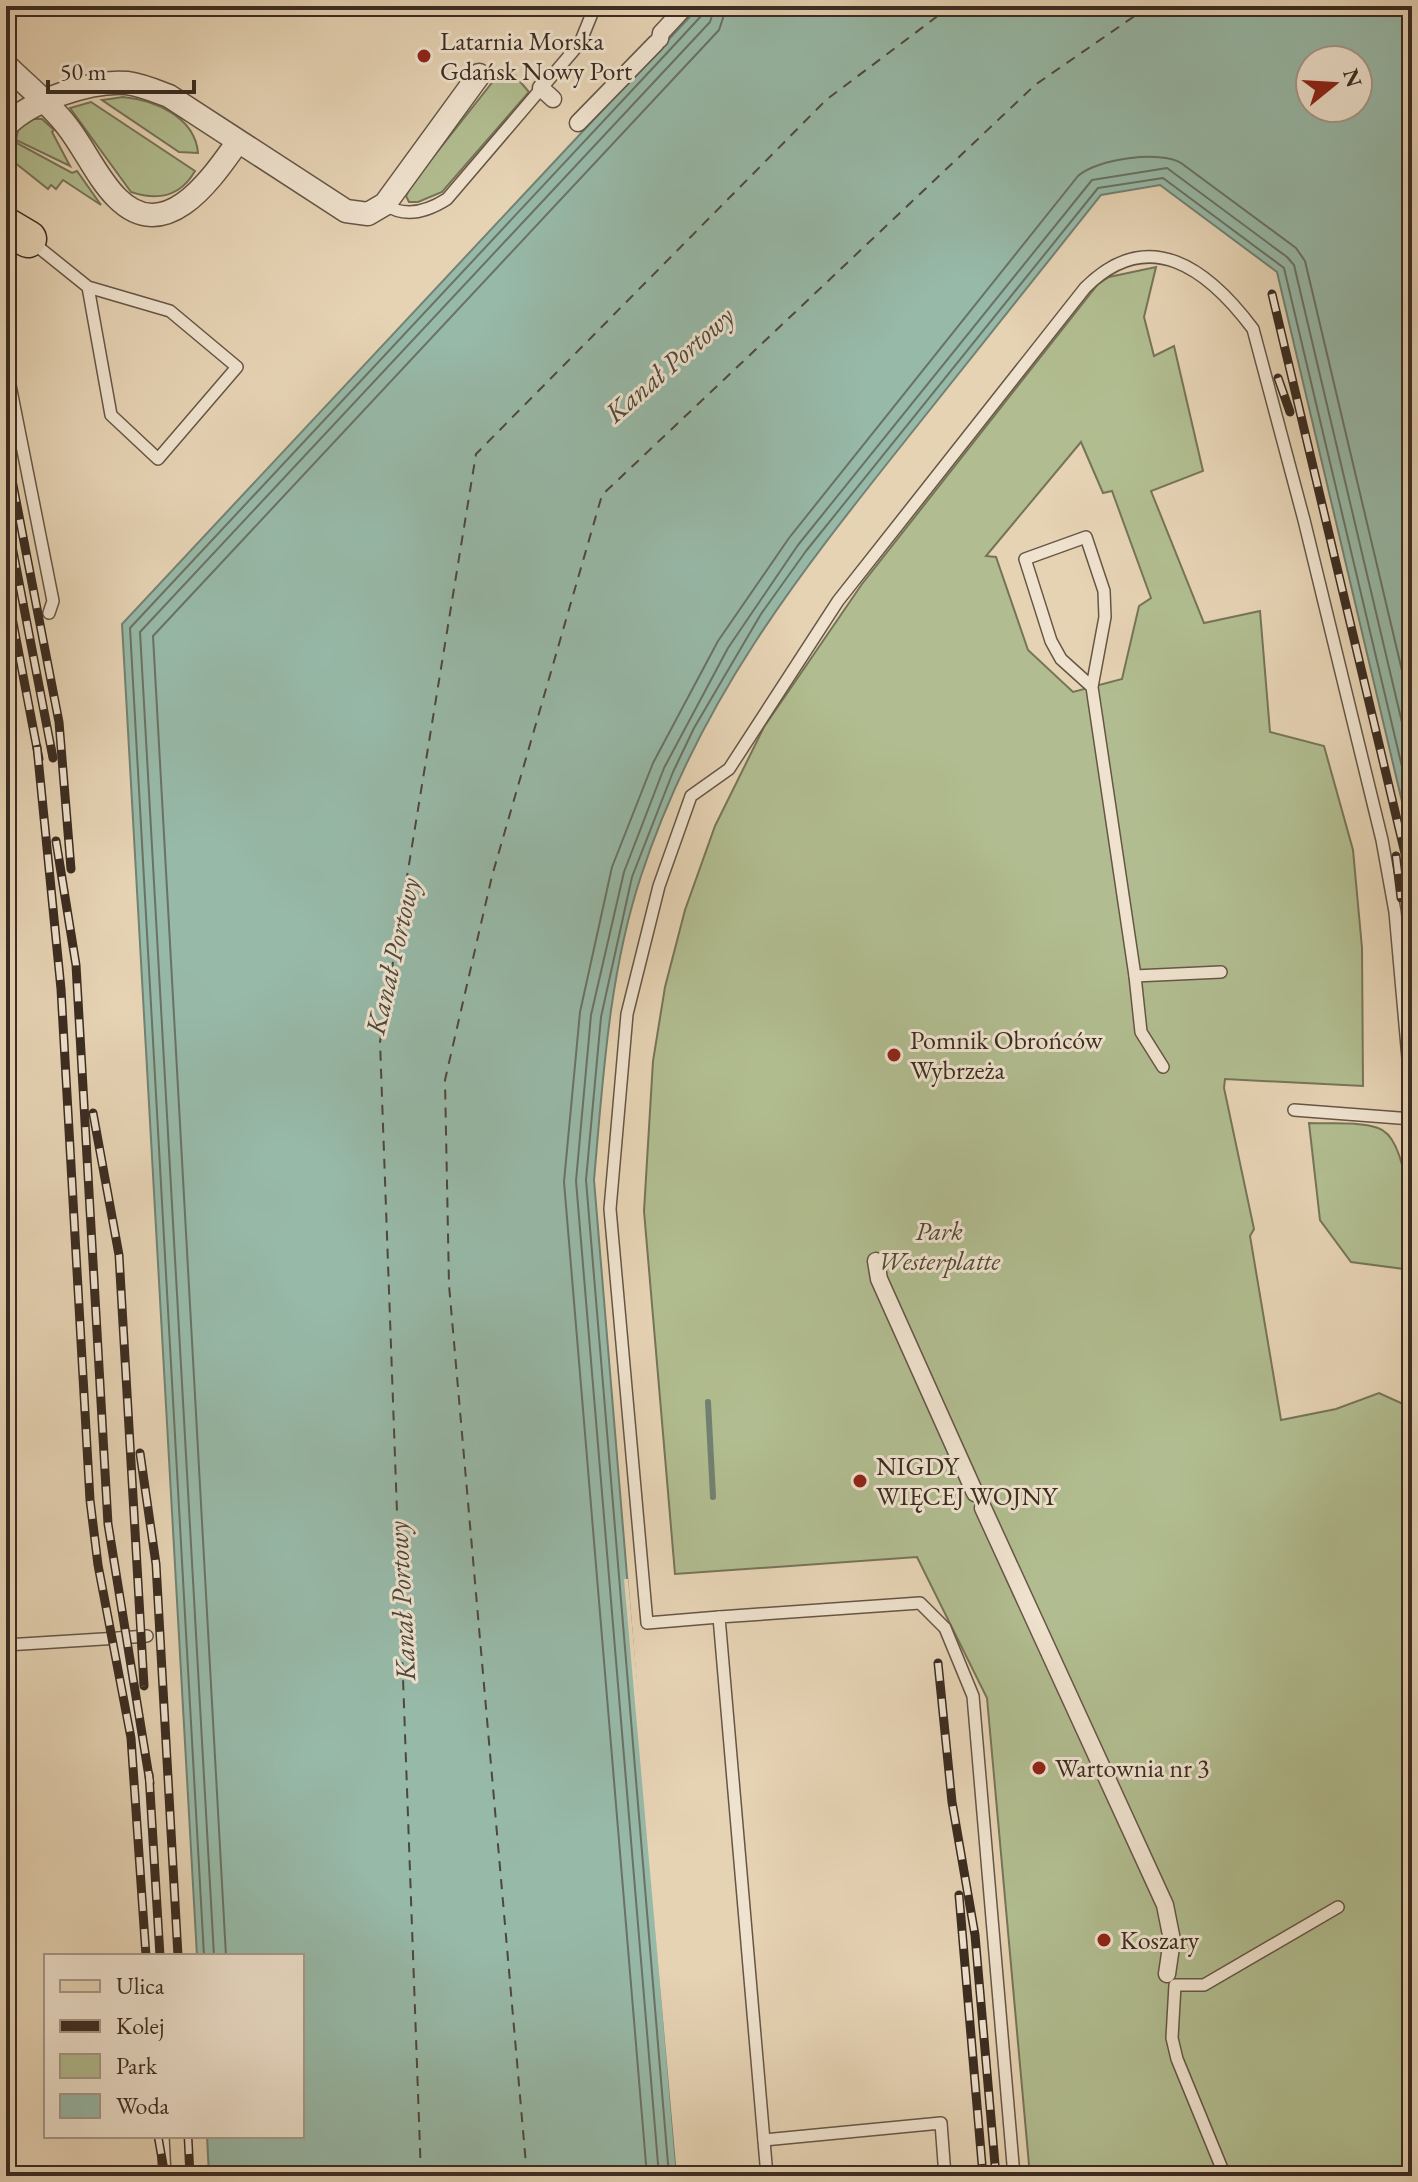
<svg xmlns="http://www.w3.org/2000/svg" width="1418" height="2182" font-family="'EB Garamond',serif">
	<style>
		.green { fill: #b1bd90; stroke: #767458; stroke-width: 2; fill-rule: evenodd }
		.water { fill: #97b9a8; stroke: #728172; stroke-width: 2; fill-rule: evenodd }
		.pier { fill: #e6d3b4 }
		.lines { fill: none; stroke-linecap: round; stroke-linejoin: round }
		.shore { stroke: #697264; stroke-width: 2 }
		.stream { stroke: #728172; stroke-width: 6 }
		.ferry { stroke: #4d483c; stroke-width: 2; stroke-dasharray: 10 8; stroke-linecap: butt }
		.service-casing { stroke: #665646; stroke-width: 14 }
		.pedestrian-casing { stroke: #665646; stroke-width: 19 }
		.minor-casing { stroke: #665646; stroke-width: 25 }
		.primary-casing { stroke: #3b2c21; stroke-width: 39 }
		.service { stroke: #efe2ce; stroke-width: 11 }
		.pedestrian { stroke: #efe2ce; stroke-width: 16 }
		.minor { stroke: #efe2ce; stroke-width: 22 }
		.primary { stroke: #e6d3b4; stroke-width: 36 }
		.rail-casing { stroke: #3b2c21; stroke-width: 9 }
		.rail { stroke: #efe2ce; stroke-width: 6; stroke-dasharray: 18; stroke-linecap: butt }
		.poi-dot { fill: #8f2418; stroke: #efe2ce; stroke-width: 3 }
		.labels { text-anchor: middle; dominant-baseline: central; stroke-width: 6; stroke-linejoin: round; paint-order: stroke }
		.poi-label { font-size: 26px; fill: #3b2c21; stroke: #efe2ce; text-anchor: start }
		.park-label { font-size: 26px; font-style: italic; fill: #534937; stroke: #efe2ce }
		.water-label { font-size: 28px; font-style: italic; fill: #4d483c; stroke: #efe2ce }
	</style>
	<rect width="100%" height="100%" fill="#e6d3b4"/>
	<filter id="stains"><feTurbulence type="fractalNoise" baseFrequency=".0025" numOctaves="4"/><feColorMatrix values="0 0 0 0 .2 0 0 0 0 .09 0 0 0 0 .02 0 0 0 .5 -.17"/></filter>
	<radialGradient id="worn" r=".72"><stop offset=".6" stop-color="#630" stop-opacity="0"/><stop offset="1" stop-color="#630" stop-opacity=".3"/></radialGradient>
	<g class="green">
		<path d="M 506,65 L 529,92 L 442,192 L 418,202 L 409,202 L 406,196 L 411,185 Z"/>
		<path d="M 123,97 C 155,100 195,117 198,153 L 179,152 L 102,100 Z"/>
		<path d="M 91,102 L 195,171 C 180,197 158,201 131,192 L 70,108 Z"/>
		<path d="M 32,119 L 42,119 L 54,130 L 52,132 L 70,166 L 16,140 L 19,125 Z"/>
		<path d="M 15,142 L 72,173 L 77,171 L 101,205 L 63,180 L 56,189 L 51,185 L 48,189 L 9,158 Z"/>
		<path d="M 1156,267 L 1144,317 L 1154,356 L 1174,346 L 1203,471 L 1151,491 L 1204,623 L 1260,611 L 1270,732 L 1324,746 L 1353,850 L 1362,948 L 1363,1086 L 1225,1079 L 1224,1088 L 1254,1229 L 1250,1236 L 1281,1420 L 1336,1409 L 1379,1393 L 1412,1408 L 1412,2176 L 1030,2176 L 987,1698 L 917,1557 L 675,1574 L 644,1211 L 653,1061 L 665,987 L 685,910 L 715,826 L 764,727 L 862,584 L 1098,284 L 1109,277 ZM 1081,442 L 1103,493 L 1112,491 L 1151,598 L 1139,606 L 1122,679 L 1073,692 L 1028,650 L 996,557 L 986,556 Z"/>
		<path d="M 1309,1123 C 1330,1124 1358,1121 1378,1128 C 1411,1138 1412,1241 1412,1270 L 1351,1262 L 1320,1220 Z"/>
	</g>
	<path class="water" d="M 700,6 L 1412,6 L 1412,844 L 1277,272 L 1160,185 L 1101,195 C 1037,275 973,355 909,436 C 796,578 699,700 641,876 C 609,973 603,1078 594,1180 L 677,2176 L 209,2176 L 207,2136 L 302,2136 L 302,1956 L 197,1956 L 122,624 ZM 1310,60 L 1358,60 L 1358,108 L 1310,108 Z"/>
	<path class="pier" d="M 624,1579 L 628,1579 L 681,2176 L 677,2176 Z"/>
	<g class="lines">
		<g class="shore">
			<path d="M 204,1956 L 130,628 L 665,55 L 703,14 L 705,6"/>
			<path d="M 214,1956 L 140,632 L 710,22 L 715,6"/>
			<path d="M 226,1956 L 153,636 L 719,30 L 727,6"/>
			<path d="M 647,2176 L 564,1182 L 580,1012 L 612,867 L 653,763 L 718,641 L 789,538 L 1078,176 C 1096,159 1161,150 1181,163 L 1296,248 L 1305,261 L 1412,713"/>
			<path d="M 659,2176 L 576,1181 L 591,1015 L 624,872 L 664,768 L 728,648 L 798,545 L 1092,180 L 1167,168 L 1287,257 L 1294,265 L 1412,765"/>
			<path d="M 669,2176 L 586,1180 L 601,1017 L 632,877 L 673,772 L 694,728 L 761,614 L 806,551 L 1098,188 L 1163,178 L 1284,268 L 1412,809"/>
		</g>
		<path class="stream" d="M 708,1402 L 713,1497"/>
		<g class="ferry">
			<path d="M 421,2176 L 380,1042 L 476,454 L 826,100 L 951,6"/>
			<path d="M 527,2176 L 449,1285 L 445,1080 L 492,876 L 602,495 L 1035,85 L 1149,6"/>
		</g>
		<g class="service-casing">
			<g id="service">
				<path d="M 385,204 C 405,219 428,211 447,199 L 580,43 L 595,6"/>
				<path d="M 32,242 L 88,287 L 111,415 L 158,459 L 237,367 L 170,311 L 88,287"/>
				<path d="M 6,365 L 53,601 L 49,613"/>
				<path d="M 1092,687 L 1061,659 L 1051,641 L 1025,559 L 1086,537 L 1104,591 L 1105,617 L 1092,687 L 1135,976"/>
				<path d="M 1163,1067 L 1141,1032 L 1135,976 L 1221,972"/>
				<path d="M 1294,1110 L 1412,1119"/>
				<path d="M 719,1617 L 647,1623 L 610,1209 L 627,1014 L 659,886 L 691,796 L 729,769 L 838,601 L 1085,288 C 1149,224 1208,269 1253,329 L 1304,520 L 1382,840 L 1395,912 L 1412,1103"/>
				<path d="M 119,1638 L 147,1636"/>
				<path d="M 6,1645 L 119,1638 L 142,1762 L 153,1956"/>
				<path d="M 163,2136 L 165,2176"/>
				<path d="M 764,2140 L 941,2123 L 945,2176"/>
				<path d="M 767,2176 L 719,1617 L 920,1603 L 945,1628 L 973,1696 L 1014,2176"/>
				<path d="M 1225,2176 L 1177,2059 L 1172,2038 L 1175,1985 L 1204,1985 L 1338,1907"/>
			</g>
		</g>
		<g class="pedestrian-casing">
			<g id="pedestrian">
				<path d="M 660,39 L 661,33 L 686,6"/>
				<path d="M 541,88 L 553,99"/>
				<path d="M 578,123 L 656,43"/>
				<path d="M 876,1261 L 879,1279 L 975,1493"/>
				<path d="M 983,1508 L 1165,1905 L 1172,1940 L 1167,1974"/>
			</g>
		</g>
		<g class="minor-casing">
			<g id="minor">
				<path d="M 6,65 C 26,85 50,104 67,126 C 85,149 97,178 117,198 C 166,247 212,178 237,143"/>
				<path d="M 6,126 C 31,100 92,80 127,83 C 142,85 156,91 169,96 L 346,211 L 368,214 L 385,204 L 479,75"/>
			</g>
		</g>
		<g class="primary-casing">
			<path id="primary" d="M 6,226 L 28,239"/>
		</g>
		<use href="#service" class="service"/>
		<use href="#pedestrian" class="pedestrian"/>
		<use href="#minor" class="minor"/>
		<use href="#primary" class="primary"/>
		<g class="rail-casing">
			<g id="rail">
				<path d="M 1272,294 L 1412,883"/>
				<path d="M 1278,378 L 1290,412"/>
				<path d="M 6,449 L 59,722 L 71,869"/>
				<path d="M 6,515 L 53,758"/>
				<path d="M 6,586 L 39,759"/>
				<path d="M 37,747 L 61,989 L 90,1500 L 98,1565 L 131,1738 L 146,1956"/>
				<path d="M 56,841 L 76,965 L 108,1524 L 150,1783"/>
				<path d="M 1396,856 L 1401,898"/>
				<path d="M 93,1113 L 119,1255 L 144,1686"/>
				<path d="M 140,1453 L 156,1564 L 178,1956"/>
				<path d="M 938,1663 L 952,1802 L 975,1935 L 996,2176"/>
				<path d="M 149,1774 L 160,1956"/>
				<path d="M 959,1895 L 983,2176"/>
				<path d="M 158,2136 L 165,2176"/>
				<path d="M 188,2136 L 190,2176"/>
			</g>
		</g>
		<use href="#rail" class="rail"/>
	</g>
	<g class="poi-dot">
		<circle cx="424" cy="56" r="8"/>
		<circle cx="894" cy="1055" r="8"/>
		<circle cx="860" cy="1481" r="8"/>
		<circle cx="1039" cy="1768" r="8"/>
		<circle cx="1104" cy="1940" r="8"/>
	</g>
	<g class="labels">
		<g class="poi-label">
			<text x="440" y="41">Latarnia Morska<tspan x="440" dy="30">Gdańsk Nowy Port</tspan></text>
			<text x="910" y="1040">Pomnik Obrońców<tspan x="910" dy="30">Wybrzeża</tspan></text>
			<text x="876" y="1466">NIGDY<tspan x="876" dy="30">WIĘCEJ WOJNY</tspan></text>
			<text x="1055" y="1768">Wartownia nr 3</text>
			<text x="1120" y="1940">Koszary</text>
		</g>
		<g class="park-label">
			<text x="939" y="1231">Park<tspan x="939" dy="30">Westerplatte</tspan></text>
		</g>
		<g class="water-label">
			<text transform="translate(669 364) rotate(-41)">Kanał Portowy</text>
			<text transform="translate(392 956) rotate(-77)">Kanał Portowy</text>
			<text transform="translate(401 1601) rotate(-93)">Kanał Portowy</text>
		</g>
	</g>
	<rect width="1418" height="2182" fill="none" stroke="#e6d3b4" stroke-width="32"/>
	<rect x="8" y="8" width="1402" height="2166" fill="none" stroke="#3b2c21" stroke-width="4"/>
	<rect x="16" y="16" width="1386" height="2150" fill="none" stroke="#3b2c21" stroke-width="2"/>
	<rect x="44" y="1954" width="260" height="184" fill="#efe2ce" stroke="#a79989" stroke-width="2"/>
	<rect x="60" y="1980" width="40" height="12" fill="#e6d3b4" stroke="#a79989" stroke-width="2"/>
	<text x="116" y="1994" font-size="24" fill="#3b2c21">Ulica</text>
	<rect x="60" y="2020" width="40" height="12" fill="#3b2c21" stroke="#a79989" stroke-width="2"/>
	<text x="116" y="2034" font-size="24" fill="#3b2c21">Kolej</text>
	<rect x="60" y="2054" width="40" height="24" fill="#b1bd90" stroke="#a79989" stroke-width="2"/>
	<text x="116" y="2074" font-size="24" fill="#3b2c21">Park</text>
	<rect x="60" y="2094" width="40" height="24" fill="#97b9a8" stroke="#a79989" stroke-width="2"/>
	<text x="116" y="2114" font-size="24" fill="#3b2c21">Woda</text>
	<g transform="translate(1334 84) rotate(72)"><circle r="38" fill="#efe2ce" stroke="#a79989" stroke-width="2"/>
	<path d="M0-6L14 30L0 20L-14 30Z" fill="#8f2418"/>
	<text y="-12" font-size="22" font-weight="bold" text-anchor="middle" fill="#3b2c21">N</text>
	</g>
	<path d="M48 80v12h146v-12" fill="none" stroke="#3b2c21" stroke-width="4"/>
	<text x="60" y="80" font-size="24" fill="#3b2c21" stroke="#efe2ce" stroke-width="6" paint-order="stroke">50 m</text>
	<rect width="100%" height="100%" filter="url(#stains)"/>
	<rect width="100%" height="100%" fill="url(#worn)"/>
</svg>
